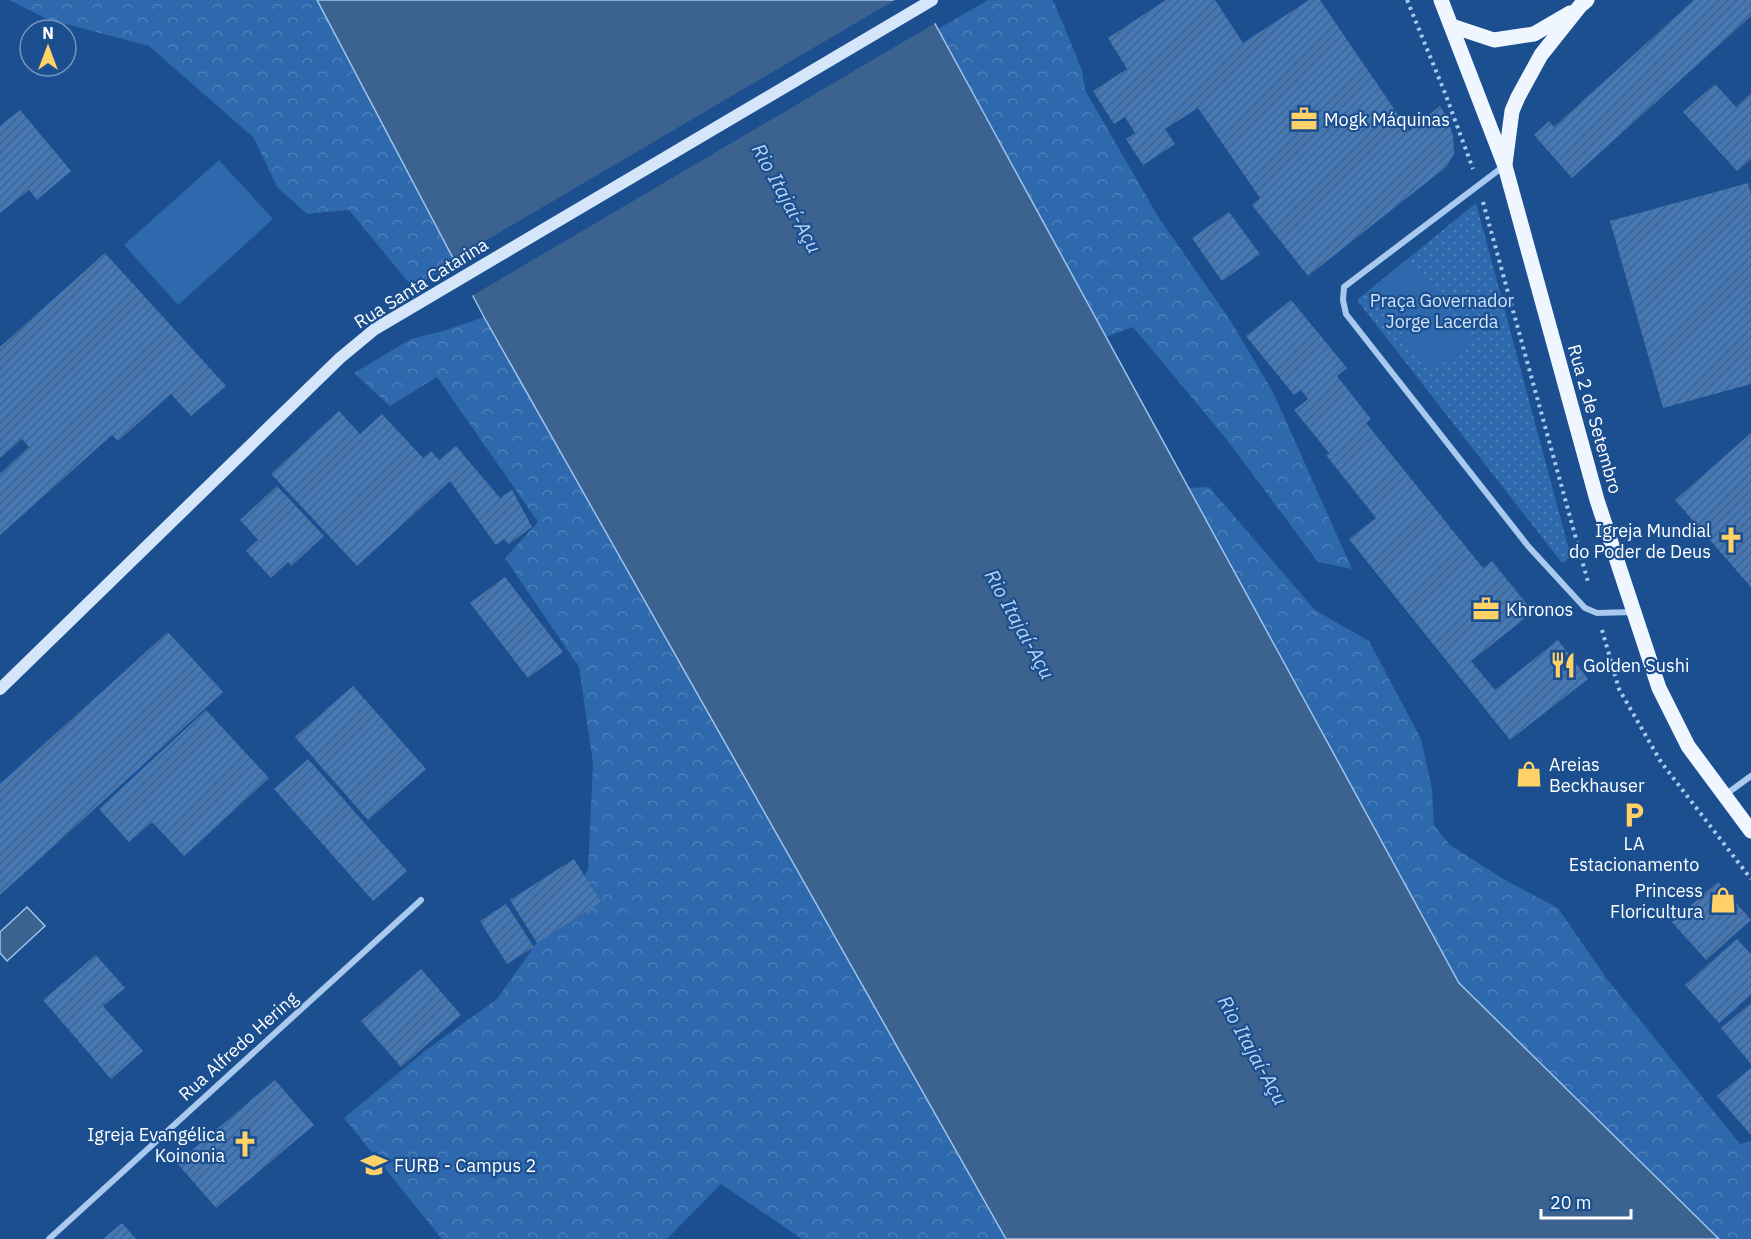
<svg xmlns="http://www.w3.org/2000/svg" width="1751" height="1239" font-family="'IBM Plex Sans',sans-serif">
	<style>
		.green { fill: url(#green-dots) }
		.forest { fill: url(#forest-crowns) }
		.pitch { fill: #2e69ad }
		.water { fill: #3c6290; stroke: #9cc4f0; stroke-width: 1.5 }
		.pier { fill: #1b4f8f }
		.building { fill: url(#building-hatch) }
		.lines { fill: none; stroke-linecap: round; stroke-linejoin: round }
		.path { stroke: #a9c9ee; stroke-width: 4; stroke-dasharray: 3 4.5; stroke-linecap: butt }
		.street { stroke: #a9c9ee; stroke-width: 6 }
		.secondary { stroke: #d6e6fa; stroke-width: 12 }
		.primary { stroke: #f0f6ff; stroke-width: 15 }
		.labels { text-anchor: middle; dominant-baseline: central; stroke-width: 4.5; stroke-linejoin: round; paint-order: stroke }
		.poi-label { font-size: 18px; fill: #fff; stroke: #1b4f8f; text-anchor: start }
		.street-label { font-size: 18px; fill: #fff; stroke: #1b4f8f }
		.park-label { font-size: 18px; fill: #cfe3fa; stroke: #1b4f8f }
		.water-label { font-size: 20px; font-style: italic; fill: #b5d3f5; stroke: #1b4f8f }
	</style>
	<defs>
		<pattern id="green-dots" width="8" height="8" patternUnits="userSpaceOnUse" patternTransform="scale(1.5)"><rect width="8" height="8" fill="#2e69ad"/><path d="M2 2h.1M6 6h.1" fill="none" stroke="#4d80b9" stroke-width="1.8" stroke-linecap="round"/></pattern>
		<pattern id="forest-crowns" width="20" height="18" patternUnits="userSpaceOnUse" patternTransform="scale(1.5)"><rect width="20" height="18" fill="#2e69ad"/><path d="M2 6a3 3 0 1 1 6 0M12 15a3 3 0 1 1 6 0" fill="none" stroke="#4d80b9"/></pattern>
		<pattern id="building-hatch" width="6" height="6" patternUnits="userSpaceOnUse" patternTransform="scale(1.5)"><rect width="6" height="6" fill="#4478b7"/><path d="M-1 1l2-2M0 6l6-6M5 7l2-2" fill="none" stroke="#486282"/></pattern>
	</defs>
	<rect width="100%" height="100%" fill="#1b4f8f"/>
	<path class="green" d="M 1476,203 L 1571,557 L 1562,563 L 1357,300 Z"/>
	<g class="forest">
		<path d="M 9,0 L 317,0 L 455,263 L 413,288 L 349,210 L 307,214 L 277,187 L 254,138 L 149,46 L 47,19 Z"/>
		<path d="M 988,0 L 1053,0 L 1082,70 L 1085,90 L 1159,218 L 1230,320 L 1273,392 L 1352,569 L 1318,562 L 1224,436 L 1133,327 L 1106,337 L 938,29 Z"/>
		<path d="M 484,317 L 1006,1239 L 802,1239 L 721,1184 L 667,1239 L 442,1239 L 344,1118 L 425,1051 L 497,999 L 588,870 L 593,763 L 579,667 L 505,558 L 538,522 L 437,377 L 390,406 L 354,373 L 411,339 L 443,331 Z"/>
		<path d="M 1209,487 L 1315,610 L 1369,641 L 1421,739 L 1432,789 L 1434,825 L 1450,845 L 1505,880 L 1558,908 L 1607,979 L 1740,1144 L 1751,1141 L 1751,1239 L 1719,1239 L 1459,983 L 1189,488 Z"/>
	</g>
	<g class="pitch">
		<path d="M 219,160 L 273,219 L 178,305 L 124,245 Z"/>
		<path d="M 1409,259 L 1472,340 L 1432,371 L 1369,291 Z"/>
	</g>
	<g class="water">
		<path d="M 317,0 L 922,0 L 1459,983 L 1719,1239 L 1006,1239 L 484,317 Z"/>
		<path d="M 27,907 L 45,926 L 7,961 L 0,953 L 0,932 Z"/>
	</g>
	<path class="pier" d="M 895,0 L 925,0 L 937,22 L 470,297 L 451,261 Z"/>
	<g class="building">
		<path d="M 1166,0 L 1215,0 L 1243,43 L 1309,0 L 1320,0 L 1409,131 L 1440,106 L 1448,119 L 1453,136 L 1454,154 L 1446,167 L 1308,276 L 1252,205 L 1260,198 L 1198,108 L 1165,129 L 1175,144 L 1143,165 L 1126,139 L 1135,133 L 1125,117 L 1114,124 L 1093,91 L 1127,69 L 1108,38 Z"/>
		<path d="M 1694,0 L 1751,0 L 1751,16 L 1572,178 L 1534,135 L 1549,121 L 1554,127 Z"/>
		<path d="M 1715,84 L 1736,107 L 1751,93 L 1751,159 L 1737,171 L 1683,112 Z"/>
		<path d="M 20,110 L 71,171 L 37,200 L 29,190 L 0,213 L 0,126 Z"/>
		<path d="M 1748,183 L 1751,194 L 1751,384 L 1663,408 L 1610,221 Z"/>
		<path d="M 1229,212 L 1260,254 L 1222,281 L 1192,238 Z"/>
		<path d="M 105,253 L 226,386 L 191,416 L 171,394 L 118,441 L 112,435 L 0,535 L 0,474 L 29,447 L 22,439 L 0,458 L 0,347 Z"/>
		<path d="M 1291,300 L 1347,368 L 1337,376 L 1371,419 L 1366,423 L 1483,568 L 1492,561 L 1533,612 L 1471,661 L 1495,690 L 1558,640 L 1588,679 L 1510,740 L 1349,539 L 1376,518 L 1326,455 L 1329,453 L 1294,410 L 1308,399 L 1301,390 L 1294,395 L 1246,336 Z"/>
		<path d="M 339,411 L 360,434 L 382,414 L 423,458 L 431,451 L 439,460 L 456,446 L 500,498 L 512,490 L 532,527 L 509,544 L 504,539 L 496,545 L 450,481 L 357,566 L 271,474 Z"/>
		<path d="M 1751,433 L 1751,587 L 1675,500 Z"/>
		<path d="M 277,486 L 324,536 L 291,566 L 288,562 L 271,578 L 246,551 L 258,540 L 240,520 Z"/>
		<path d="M 505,577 L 563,652 L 528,678 L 470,603 Z"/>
		<path d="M 168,632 L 223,692 L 0,895 L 0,784 Z"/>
		<path d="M 353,686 L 426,769 L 368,820 L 295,737 Z"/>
		<path d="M 206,710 L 269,778 L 184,856 L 152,822 L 129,842 L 99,809 Z"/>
		<path d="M 308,759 L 407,871 L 373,901 L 274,789 Z"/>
		<path d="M 574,859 L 601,902 L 537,943 L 510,900 Z"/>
		<path d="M 1718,882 L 1751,920 L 1706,960 L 1672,922 Z"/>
		<path d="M 506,904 L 534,947 L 507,964 L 480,921 Z"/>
		<path d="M 1737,939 L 1751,954 L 1751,995 L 1719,1023 L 1685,985 Z"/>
		<path d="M 96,955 L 125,988 L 103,1006 L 143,1051 L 111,1079 L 43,1000 Z"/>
		<path d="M 421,969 L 461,1015 L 401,1067 L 361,1021 Z"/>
		<path d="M 1751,1003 L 1751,1064 L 1721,1028 Z"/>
		<path d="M 1751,1068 L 1751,1133 L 1750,1134 L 1717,1096 Z"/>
		<path d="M 275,1080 L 314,1125 L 216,1208 L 177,1163 Z"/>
		<path d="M 122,1223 L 136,1239 L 103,1239 Z"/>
	</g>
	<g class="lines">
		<g class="path">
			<path d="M 1407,0 L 1445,93 L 1473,169"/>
			<path d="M 1483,202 L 1588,582"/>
			<path d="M 1602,630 L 1619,689 L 1661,762 L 1751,879"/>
		</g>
		<g class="street">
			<path d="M 1504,166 L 1344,287 L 1343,300 L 1346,314 L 1528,546 L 1585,608 L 1597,613 L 1633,612"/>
			<path d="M 1725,795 L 1751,776"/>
			<path d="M 49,1239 L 421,900"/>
		</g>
		<path class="secondary" d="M 0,689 L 340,358 L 375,329 L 932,0"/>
		<g class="primary">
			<path d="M 1441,0 L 1505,166 L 1597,500 L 1659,688 L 1688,746 L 1751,831"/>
			<path d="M 1452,26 L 1494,40 L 1534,34 L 1570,13"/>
			<path d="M 1505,164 L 1512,111 L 1518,97 L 1541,55 L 1580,6 L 1587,0"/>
		</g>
	</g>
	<defs>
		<g id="office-bare" transform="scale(2.07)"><path d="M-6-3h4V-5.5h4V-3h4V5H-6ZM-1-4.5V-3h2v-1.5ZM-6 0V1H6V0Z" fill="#ffd166" stroke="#1b4f8f" stroke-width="2.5" paint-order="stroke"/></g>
		<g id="church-bare" transform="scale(2.07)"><path d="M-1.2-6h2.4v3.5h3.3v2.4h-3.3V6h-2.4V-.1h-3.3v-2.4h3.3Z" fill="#ffd166" stroke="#1b4f8f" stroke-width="2.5" paint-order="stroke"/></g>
		<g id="restaurant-bare" transform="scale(2.07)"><path d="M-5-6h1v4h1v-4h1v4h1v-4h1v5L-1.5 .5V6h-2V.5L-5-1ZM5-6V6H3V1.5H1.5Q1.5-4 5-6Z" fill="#ffd166" stroke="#1b4f8f" stroke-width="2.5" paint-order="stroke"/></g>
		<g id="shop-bare" transform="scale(2.07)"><path d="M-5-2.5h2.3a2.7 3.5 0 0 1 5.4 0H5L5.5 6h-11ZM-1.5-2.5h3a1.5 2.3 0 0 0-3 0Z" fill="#ffd166" stroke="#1b4f8f" stroke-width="2.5" paint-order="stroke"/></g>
		<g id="parking-bare" transform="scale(2.07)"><path d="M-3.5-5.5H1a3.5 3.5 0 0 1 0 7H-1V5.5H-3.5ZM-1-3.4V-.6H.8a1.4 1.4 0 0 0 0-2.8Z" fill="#ffd166" stroke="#1b4f8f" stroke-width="2.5" paint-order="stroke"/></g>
		<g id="university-bare" transform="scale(2.07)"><path d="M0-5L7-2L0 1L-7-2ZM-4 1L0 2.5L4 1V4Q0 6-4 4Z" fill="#ffd166" stroke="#1b4f8f" stroke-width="2.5" paint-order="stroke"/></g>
	</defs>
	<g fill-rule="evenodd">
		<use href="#office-bare" x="1304" y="119"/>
		<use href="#church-bare" x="1731" y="540"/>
		<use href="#office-bare" x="1486" y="609"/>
		<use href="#restaurant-bare" x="1563" y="665"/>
		<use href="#shop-bare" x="1529" y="774"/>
		<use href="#parking-bare" x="1634" y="815"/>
		<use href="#shop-bare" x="1723" y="900"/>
		<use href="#church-bare" x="245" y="1144"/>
		<use href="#university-bare" x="374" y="1165"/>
	</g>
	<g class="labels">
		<g class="poi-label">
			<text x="1324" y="119">Mogk Máquinas</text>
			<text x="1711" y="530" text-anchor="end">Igreja Mundial<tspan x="1711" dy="21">do Poder de Deus</tspan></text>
			<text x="1506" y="609">Khronos</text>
			<text x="1583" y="665">Golden Sushi</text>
			<text x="1549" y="764">Areias<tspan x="1549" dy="21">Beckhauser</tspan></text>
			<text x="1634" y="843" text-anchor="middle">LA<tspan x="1634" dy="21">Estacionamento</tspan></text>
			<text x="1703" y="890" text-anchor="end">Princess<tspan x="1703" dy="21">Floricultura</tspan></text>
			<text x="225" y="1134" text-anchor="end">Igreja Evangélica<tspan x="225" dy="21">Koinonia</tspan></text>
			<text x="394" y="1165">FURB - Campus 2</text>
		</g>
		<g class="street-label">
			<text transform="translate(421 283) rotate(-32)">Rua Santa Catarina</text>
			<text transform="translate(1595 419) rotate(74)">Rua 2 de Setembro</text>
			<text transform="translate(238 1046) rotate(-42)">Rua Alfredo Hering</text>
		</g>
		<g class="park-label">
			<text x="1442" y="300">Praça Governador<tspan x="1442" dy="21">Jorge Lacerda</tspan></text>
		</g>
		<g class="water-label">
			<text transform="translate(787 198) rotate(61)">Rio Itajaí-Açu</text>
			<text transform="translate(1020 624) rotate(61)">Rio Itajaí-Açu</text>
			<text transform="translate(1253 1050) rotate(61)">Rio Itajaí-Açu</text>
		</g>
	</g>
	<g transform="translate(48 48)"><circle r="28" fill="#1b4f8f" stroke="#7695bc" stroke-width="1.5"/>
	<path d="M0-4.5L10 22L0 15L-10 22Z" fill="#ffd166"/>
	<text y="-9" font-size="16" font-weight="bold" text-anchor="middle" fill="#ffffff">N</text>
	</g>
	<path d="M1541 1209v9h90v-9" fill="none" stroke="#ffffff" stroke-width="3"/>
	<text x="1550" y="1209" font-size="18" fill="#ffffff" stroke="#1b4f8f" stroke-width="4.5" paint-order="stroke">20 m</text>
</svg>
